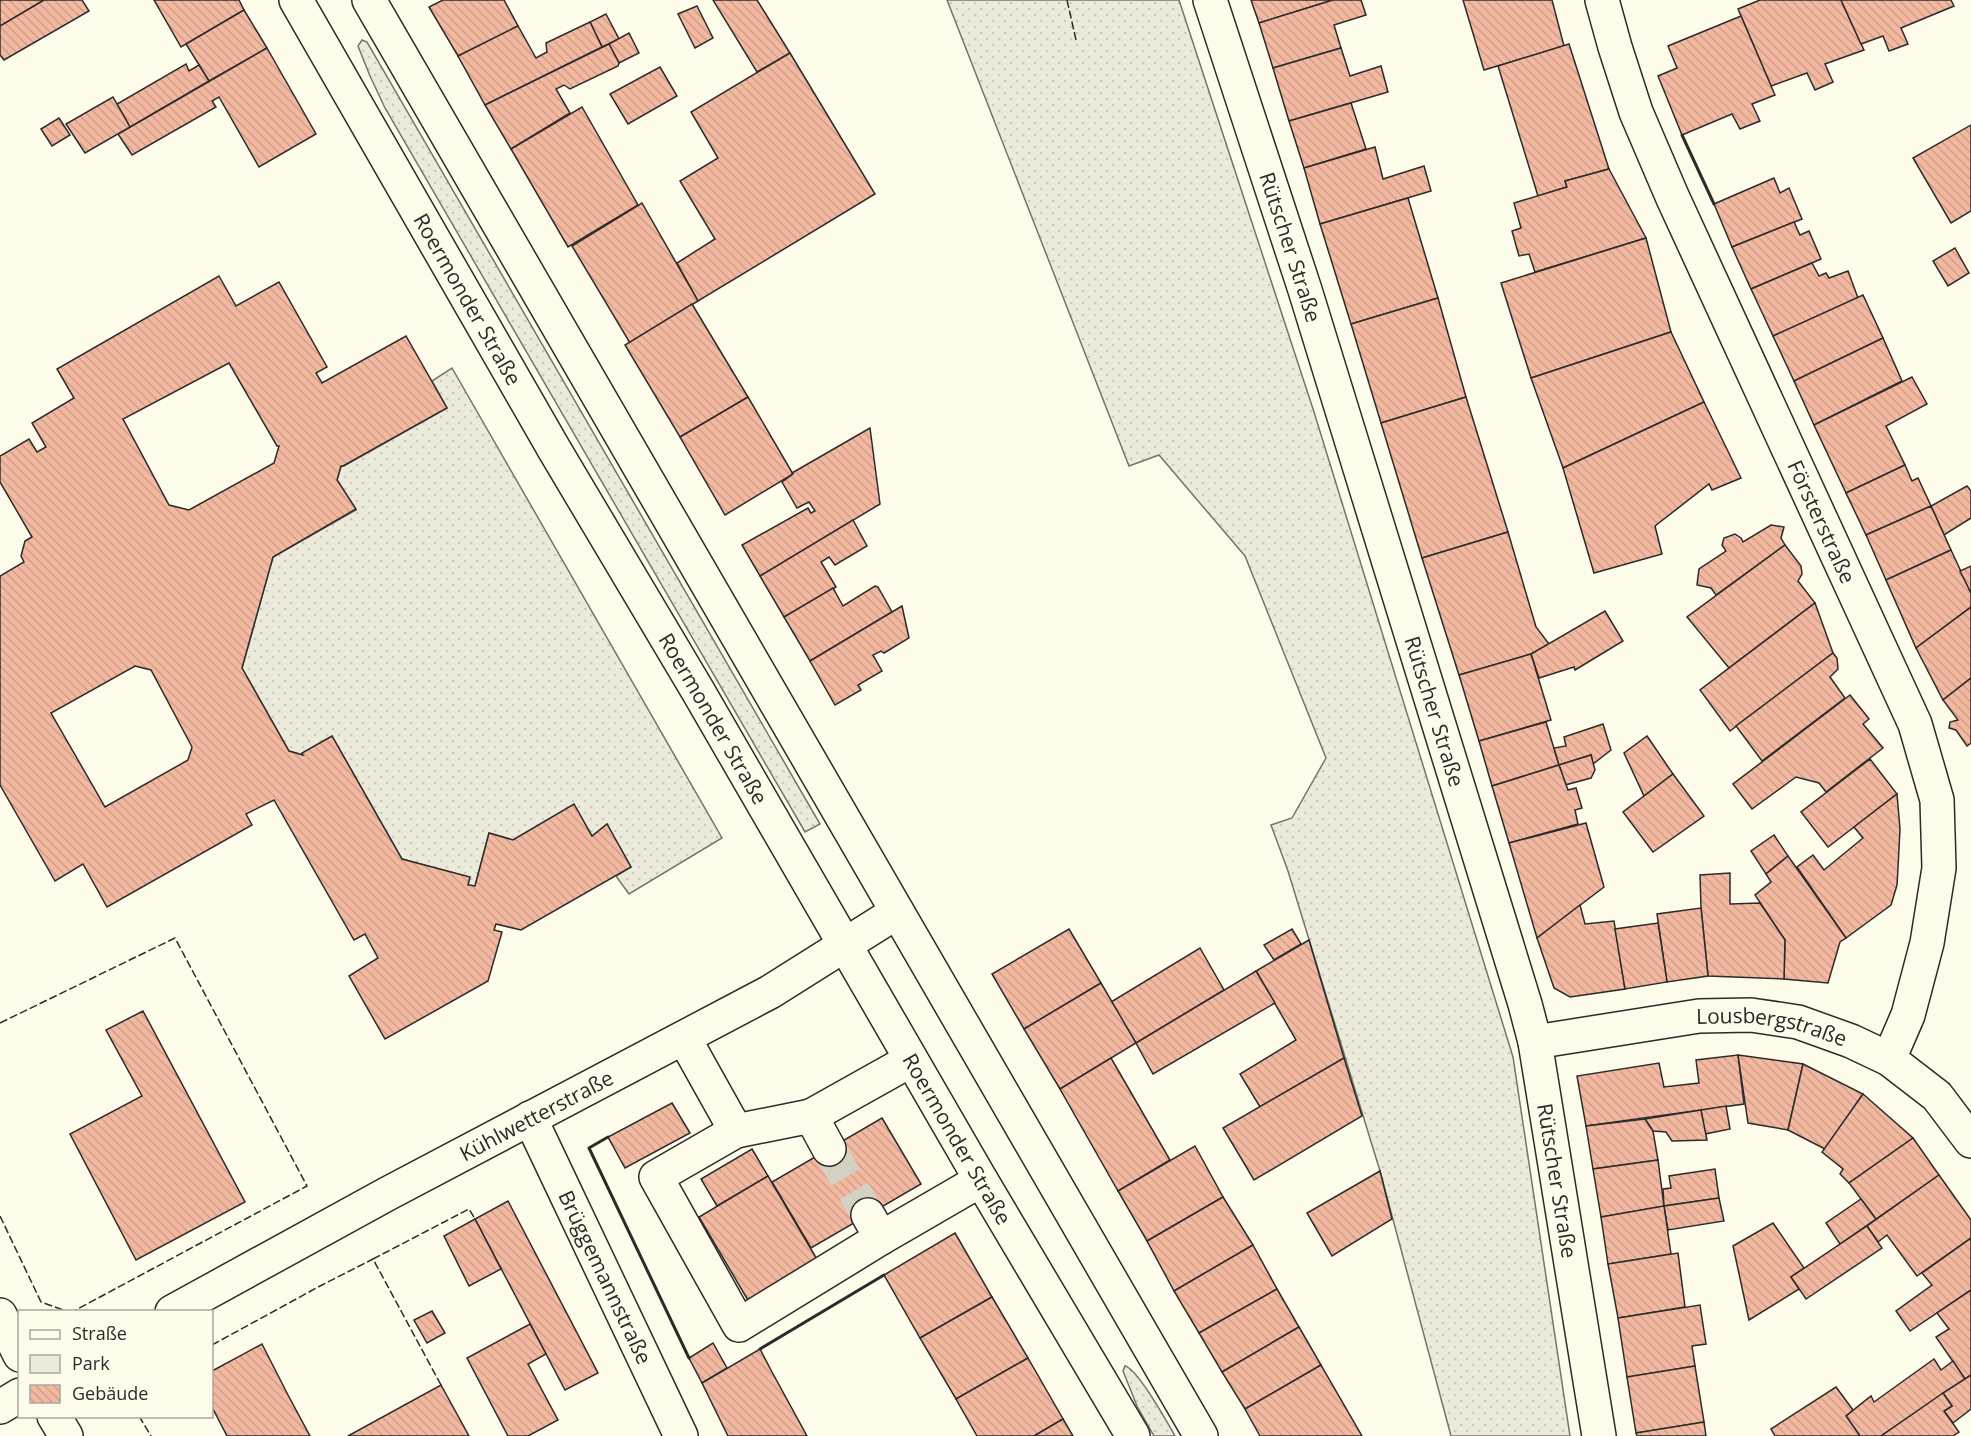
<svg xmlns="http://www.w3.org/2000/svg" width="1971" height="1436" font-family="'Open Sans',sans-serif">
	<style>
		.green { fill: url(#green-dots); stroke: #74746e; stroke-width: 1.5 }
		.building { fill: url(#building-back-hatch); stroke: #2b2b2b; stroke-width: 1.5; fill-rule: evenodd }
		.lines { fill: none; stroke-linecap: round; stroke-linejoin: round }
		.minor-tunnel { stroke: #d3d1c4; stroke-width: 33; stroke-dasharray: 33 16; stroke-linecap: butt }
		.minor-casing { stroke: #2b2b2b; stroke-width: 36 }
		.major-casing { stroke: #2b2b2b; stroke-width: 36 }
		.minor { stroke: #fdfbea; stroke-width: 33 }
		.major { stroke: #fdfbea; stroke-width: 33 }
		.fence { stroke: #2b2b2b; stroke-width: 1.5; stroke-dasharray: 8 3; stroke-linecap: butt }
		.wall { stroke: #2b2b2b; stroke-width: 3 }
		.labels { text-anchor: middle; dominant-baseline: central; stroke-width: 4.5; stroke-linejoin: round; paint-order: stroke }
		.street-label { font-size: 21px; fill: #2b2b2b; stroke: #fdfbea }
	</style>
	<defs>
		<pattern id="green-dots" width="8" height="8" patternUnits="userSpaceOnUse" patternTransform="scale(1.5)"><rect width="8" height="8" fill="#ecebdb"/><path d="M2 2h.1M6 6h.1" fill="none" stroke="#cbcabc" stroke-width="1.8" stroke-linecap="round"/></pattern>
		<pattern id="building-back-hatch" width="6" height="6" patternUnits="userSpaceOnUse" patternTransform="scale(1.5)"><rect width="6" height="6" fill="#f2b8a0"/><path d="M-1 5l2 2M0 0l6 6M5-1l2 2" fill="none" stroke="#d09e8a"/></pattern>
	</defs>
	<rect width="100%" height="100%" fill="#fdfbea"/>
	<g class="green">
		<path d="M 947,0 L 1179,0 L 1314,412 L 1513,1057 L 1570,1436 L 1451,1436 L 1380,1171 L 1288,871 L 1271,825 L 1292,818 L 1326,758 L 1245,556 L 1159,455 L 1129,466 Z"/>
		<path d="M 362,40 L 367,42 L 820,824 L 805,832 L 385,108 L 370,76 L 358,46 Z"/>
		<path d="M 452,368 L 722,838 L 629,894 L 616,876 L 631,867 L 607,825 L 592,836 L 574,805 L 513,840 L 489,833 L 475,886 L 468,885 L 469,877 L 402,859 L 332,736 L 303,753 L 303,755 L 289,751 L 242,668 L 273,557 L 356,510 L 337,480 L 341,466 L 344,466 L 447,408 L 432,381 Z"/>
		<path d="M 1125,1366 C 1138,1369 1167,1422 1175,1436 L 1154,1436 L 1137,1406 L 1123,1371 Z"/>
	</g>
	<g class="building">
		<path d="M 0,0 L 44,0 L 0,26 Z"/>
		<path d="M 44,0 L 82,0 L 89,11 L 4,60 L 0,55 L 0,26 Z"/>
		<path d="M 154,0 L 239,0 L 244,10 L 181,47 Z"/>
		<path d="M 443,0 L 504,0 L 518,26 L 458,56 L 429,7 Z"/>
		<path d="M 713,0 L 757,0 L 790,53 L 757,72 Z"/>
		<path d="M 1251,0 L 1333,0 L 1259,23 Z"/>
		<path d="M 1333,0 L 1361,0 L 1366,15 L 1334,25 L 1341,48 L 1273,68 L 1259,23 Z"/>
		<path d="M 1463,0 L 1552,0 L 1564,46 L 1484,70 Z"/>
		<path d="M 1760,0 L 1841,0 L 1864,50 L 1825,64 L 1833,82 L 1815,90 L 1807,73 L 1771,86 L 1738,9 Z"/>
		<path d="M 1841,0 L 1951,0 L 1954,6 L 1901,28 L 1908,44 L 1889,51 L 1883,36 L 1861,44 Z"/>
		<path d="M 697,6 L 713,38 L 695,48 L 678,14 Z"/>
		<path d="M 244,10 L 267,48 L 209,81 L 186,44 Z"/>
		<path d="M 606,14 L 619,39 L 602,47 L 590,22 Z"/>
		<path d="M 1741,16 L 1775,95 L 1752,104 L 1760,121 L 1740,129 L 1732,114 L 1682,135 L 1658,76 L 1677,68 L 1668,46 Z"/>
		<path d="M 590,22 L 602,47 L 485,105 L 458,56 L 518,26 L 536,58 L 547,52 L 546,43 Z"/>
		<path d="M 629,33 L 639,53 L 619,63 L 609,44 Z"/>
		<path d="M 609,44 L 619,63 L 618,66 L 570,89 L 564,85 L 556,89 L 570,113 L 511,149 L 485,105 Z"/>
		<path d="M 1569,44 L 1609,169 L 1565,181 L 1567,187 L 1538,196 L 1498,66 Z"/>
		<path d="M 267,48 L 316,134 L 259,167 L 219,97 L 212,101 L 216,107 L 132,155 L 118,134 Z"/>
		<path d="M 1341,48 L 1350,76 L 1381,66 L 1388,92 L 1289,121 L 1273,68 Z"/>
		<path d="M 790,53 L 875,194 L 698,301 L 677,263 L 715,239 L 680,181 L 718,158 L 691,112 Z"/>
		<path d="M 186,64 L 189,71 L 199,65 L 209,81 L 130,127 L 117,104 Z"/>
		<path d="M 660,67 L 677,96 L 628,124 L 610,94 Z"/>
		<path d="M 113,97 L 130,127 L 85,153 L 66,124 Z"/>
		<path d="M 1351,103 L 1366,149 L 1304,168 L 1289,121 Z"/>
		<path d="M 582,107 L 638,205 L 568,247 L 511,149 Z"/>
		<path d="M 59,118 L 70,135 L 52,146 L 41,129 Z"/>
		<path d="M 1971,125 L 1971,211 L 1951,223 L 1913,158 Z"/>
		<path d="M 1375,147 L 1383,179 L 1424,166 L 1431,191 L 1320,224 L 1304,168 Z"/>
		<path d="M 1609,169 L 1646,238 L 1535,272 L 1529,254 L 1519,256 L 1512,231 L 1521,228 L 1514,203 L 1567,187 L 1565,181 Z"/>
		<path d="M 1774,178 L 1780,193 L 1789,188 L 1802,219 L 1732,247 L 1714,204 Z"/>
		<path d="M 1408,198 L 1438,298 L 1351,324 L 1320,224 Z"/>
		<path d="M 642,203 L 698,301 L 630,343 L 572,246 Z"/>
		<path d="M 1794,222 L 1800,235 L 1809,231 L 1821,259 L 1751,289 L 1732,247 Z"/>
		<path d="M 1646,238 L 1671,332 L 1531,378 L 1501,283 Z"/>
		<path d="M 1955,248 L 1969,273 L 1948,286 L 1933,261 Z"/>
		<path d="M 1812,263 L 1819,276 L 1826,273 L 1829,278 L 1848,271 L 1858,298 L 1773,336 L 1751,289 Z"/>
		<path d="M 219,276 L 236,306 L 279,282 L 327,367 L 316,373 L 322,383 L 406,336 L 447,408 L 343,466 L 341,466 L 337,480 L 356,509 L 273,557 L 242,668 L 289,751 L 303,755 L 302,753 L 332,736 L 402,859 L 470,877 L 468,885 L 475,886 L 489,833 L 513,840 L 574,804 L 592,836 L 607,824 L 631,867 L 521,930 L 496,924 L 494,930 L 502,932 L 488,981 L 385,1039 L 349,976 L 378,958 L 365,934 L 354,940 L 274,800 L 246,814 L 252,825 L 107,907 L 83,864 L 55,881 L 0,785 L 0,576 L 24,562 L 21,556 L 25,541 L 32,537 L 0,482 L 0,456 L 29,439 L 37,452 L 46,447 L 32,423 L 74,398 L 57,369 ZM 229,363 L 277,446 L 279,446 L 274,463 L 189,510 L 169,505 L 123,419 ZM 135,666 L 151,670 L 192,747 L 188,760 L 105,807 L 51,713 Z"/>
		<path d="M 1863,295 L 1883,338 L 1794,381 L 1773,336 Z"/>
		<path d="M 1438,298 L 1466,397 L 1381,423 L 1351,324 Z"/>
		<path d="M 692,304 L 748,397 L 680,437 L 625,345 Z"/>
		<path d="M 1671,332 L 1704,402 L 1563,468 L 1531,378 Z"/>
		<path d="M 1883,338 L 1902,381 L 1814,425 L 1794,381 Z"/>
		<path d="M 1912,377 L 1927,404 L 1886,426 L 1905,465 L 1846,493 L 1814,425 Z"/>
		<path d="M 748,397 L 793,474 L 725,515 L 680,437 Z"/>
		<path d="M 1466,397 L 1508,532 L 1422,558 L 1381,423 Z"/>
		<path d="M 1704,402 L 1741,478 L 1712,490 L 1709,484 L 1655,526 L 1662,554 L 1594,573 L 1563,468 Z"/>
		<path d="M 870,428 L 880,504 L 760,576 L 742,545 L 808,508 L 811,513 L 815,511 L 809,502 L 797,508 L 782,482 L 793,474 L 792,473 Z"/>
		<path d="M 1905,465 L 1912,481 L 1918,478 L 1931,506 L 1866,535 L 1846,493 Z"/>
		<path d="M 1967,486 L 1971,491 L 1971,518 L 1944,535 L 1931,506 Z"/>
		<path d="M 1931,506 L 1951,550 L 1886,580 L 1866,535 Z"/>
		<path d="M 853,520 L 867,546 L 835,565 L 829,557 L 821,562 L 836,587 L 784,617 L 760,576 Z"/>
		<path d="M 1771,525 L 1784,527 L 1781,538 L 1785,545 L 1716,595 L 1711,588 L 1697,585 L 1699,569 L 1726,551 L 1722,545 L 1724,538 L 1735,534 L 1741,538 L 1743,542 Z"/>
		<path d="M 1508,532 L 1536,627 L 1549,644 L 1531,654 L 1459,675 L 1422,558 Z"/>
		<path d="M 1785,545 L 1801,566 L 1802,574 L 1798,581 L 1815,603 L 1729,668 L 1687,617 Z"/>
		<path d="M 1951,550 L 1971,593 L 1971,607 L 1916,648 L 1886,580 Z"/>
		<path d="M 1971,566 L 1971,593 L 1960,571 Z"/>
		<path d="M 875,586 L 878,587 L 892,612 L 810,661 L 784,617 L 833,588 L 843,606 Z"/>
		<path d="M 1815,603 L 1833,653 L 1730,731 L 1700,690 Z"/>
		<path d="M 902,606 L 909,638 L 884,653 L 881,651 L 873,655 L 882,671 L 858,685 L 861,690 L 835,705 L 810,661 Z"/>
		<path d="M 1971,607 L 1971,678 L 1943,700 L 1916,648 Z"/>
		<path d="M 1605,611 L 1623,641 L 1575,670 L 1574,667 L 1539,678 L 1531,654 Z"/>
		<path d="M 1833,653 L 1837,658 L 1838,669 L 1830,677 L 1845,698 L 1762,761 L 1736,726 Z"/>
		<path d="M 1531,654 L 1551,720 L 1479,741 L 1459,675 Z"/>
		<path d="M 1971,678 L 1971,743 L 1967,746 L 1956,730 L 1949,728 L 1950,722 L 1958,720 L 1943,700 Z"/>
		<path d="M 1850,695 L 1869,719 L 1863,724 L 1883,748 L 1826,792 L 1819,783 L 1796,777 L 1752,809 L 1733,784 Z"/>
		<path d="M 1546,722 L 1559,765 L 1492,786 L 1479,741 Z"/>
		<path d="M 1603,724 L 1611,750 L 1593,764 L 1591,755 L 1559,765 L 1554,748 L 1566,746 L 1564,737 Z"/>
		<path d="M 1647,736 L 1673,774 L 1644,796 L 1624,753 Z"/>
		<path d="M 1591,755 L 1595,770 L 1591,778 L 1565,785 L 1559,765 Z"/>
		<path d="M 1870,759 L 1897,794 L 1828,847 L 1801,812 Z"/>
		<path d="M 1559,765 L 1568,790 L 1576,788 L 1582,808 L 1575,810 L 1578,824 L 1509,843 L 1492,786 Z"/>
		<path d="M 1673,774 L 1704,816 L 1653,852 L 1623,812 Z"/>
		<path d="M 1897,794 L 1900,829 L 1898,868 L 1897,885 L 1891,905 L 1846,938 L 1797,867 L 1813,855 L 1824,870 L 1863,838 L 1854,827 Z"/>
		<path d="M 1586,823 L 1604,887 L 1537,938 L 1509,843 Z"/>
		<path d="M 1774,835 L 1788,856 L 1766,874 L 1751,851 Z"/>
		<path d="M 1788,856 L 1846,938 L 1840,942 L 1828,983 L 1784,979 L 1785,940 L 1755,895 L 1771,882 L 1766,874 Z"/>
		<path d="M 1730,873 L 1730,904 L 1760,903 L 1785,940 L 1784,979 L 1708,976 L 1701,908 L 1700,875 Z"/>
		<path d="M 1580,905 L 1585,924 L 1614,921 L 1625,989 L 1570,997 L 1554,988 L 1537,938 Z"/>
		<path d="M 1701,908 L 1708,976 L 1667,982 L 1657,914 Z"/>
		<path d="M 1658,923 L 1667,982 L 1625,989 L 1615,929 Z"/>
		<path d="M 1069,929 L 1101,983 L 1024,1029 L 992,974 Z"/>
		<path d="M 1292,929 L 1301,944 L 1274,960 L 1264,945 Z"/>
		<path d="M 1309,940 L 1344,1058 L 1260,1107 L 1240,1074 L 1296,1040 L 1256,971 Z"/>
		<path d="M 1200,948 L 1224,990 L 1136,1043 L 1111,1002 Z"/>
		<path d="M 1256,971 L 1275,1003 L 1153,1074 L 1136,1043 Z"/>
		<path d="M 1101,983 L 1136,1043 L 1060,1089 L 1024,1029 Z"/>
		<path d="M 143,1011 L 245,1202 L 136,1260 L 70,1134 L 142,1096 L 106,1030 Z"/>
		<path d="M 1738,1055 L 1744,1104 L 1586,1126 L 1577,1076 L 1659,1063 L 1664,1087 L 1699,1083 L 1696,1060 Z"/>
		<path d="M 1738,1055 L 1803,1064 L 1788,1130 L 1748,1123 Z"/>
		<path d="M 1111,1058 L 1170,1160 L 1118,1191 L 1060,1089 Z"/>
		<path d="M 1344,1058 L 1362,1116 L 1254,1180 L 1223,1128 Z"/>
		<path d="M 1803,1064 L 1863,1094 L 1825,1149 L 1788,1130 Z"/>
		<path d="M 1863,1094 L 1913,1138 L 1849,1183 L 1840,1174 L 1843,1169 L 1822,1152 Z"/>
		<path d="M 672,1103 L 690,1133 L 625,1168 L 608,1137 Z"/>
		<path d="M 1726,1106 L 1730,1129 L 1705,1134 L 1701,1110 Z"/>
		<path d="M 1701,1110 L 1707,1140 L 1672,1141 L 1666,1132 L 1653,1131 L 1645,1119 Z"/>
		<path d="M 882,1118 L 921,1184 L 811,1248 L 772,1182 Z"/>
		<path d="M 1645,1119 L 1653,1131 L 1658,1160 L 1593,1169 L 1586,1126 Z"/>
		<path d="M 1913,1138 L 1939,1175 L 1876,1219 L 1849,1183 Z"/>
		<path d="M 1195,1146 L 1223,1197 L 1147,1241 L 1118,1191 Z"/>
		<path d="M 752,1149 L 768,1176 L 717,1206 L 701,1179 Z"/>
		<path d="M 1658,1160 L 1664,1206 L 1601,1217 L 1593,1169 Z"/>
		<path d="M 1715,1169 L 1719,1198 L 1664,1206 L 1663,1189 L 1671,1188 L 1669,1176 Z"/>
		<path d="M 1380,1171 L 1392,1219 L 1332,1256 L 1307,1213 Z"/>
		<path d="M 1939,1175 L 1971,1220 L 1971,1238 L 1917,1276 L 1887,1235 L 1878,1242 L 1867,1226 Z"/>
		<path d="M 768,1176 L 818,1261 L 749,1302 L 699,1217 Z"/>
		<path d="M 1223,1197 L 1253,1245 L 1174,1291 L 1147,1241 Z"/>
		<path d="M 1719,1198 L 1724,1221 L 1668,1230 L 1664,1206 Z"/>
		<path d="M 1861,1199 L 1876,1219 L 1840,1244 L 1826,1223 Z"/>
		<path d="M 508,1201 L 598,1373 L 565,1390 L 475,1219 Z"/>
		<path d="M 1664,1206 L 1671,1254 L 1608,1264 L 1601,1217 Z"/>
		<path d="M 475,1219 L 501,1269 L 469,1286 L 444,1236 Z"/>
		<path d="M 1773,1223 L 1804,1268 L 1791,1277 L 1799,1289 L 1749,1320 L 1733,1246 Z"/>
		<path d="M 1867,1226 L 1882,1248 L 1806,1299 L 1791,1277 Z"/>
		<path d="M 955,1233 L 992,1297 L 920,1338 L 884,1275 Z"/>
		<path d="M 1971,1238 L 1971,1290 L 1910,1331 L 1896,1311 L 1932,1285 L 1922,1273 Z"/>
		<path d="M 1253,1245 L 1277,1289 L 1199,1333 L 1174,1291 Z"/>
		<path d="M 1678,1253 L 1685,1307 L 1618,1318 L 1608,1264 Z"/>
		<path d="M 1277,1289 L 1299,1327 L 1222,1372 L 1199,1333 Z"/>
		<path d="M 1971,1290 L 1971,1375 L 1965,1379 L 1936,1337 L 1949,1329 L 1937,1313 Z"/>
		<path d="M 992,1297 L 1028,1358 L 956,1399 L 920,1338 Z"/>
		<path d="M 1700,1305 L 1706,1344 L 1692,1346 L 1695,1366 L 1627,1377 L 1618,1318 Z"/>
		<path d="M 432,1311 L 445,1333 L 427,1343 L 414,1320 Z"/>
		<path d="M 530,1324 L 546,1354 L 528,1364 L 558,1420 L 528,1436 L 508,1436 L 467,1358 Z"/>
		<path d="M 1299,1327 L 1321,1365 L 1245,1409 L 1222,1372 Z"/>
		<path d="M 713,1343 L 727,1368 L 702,1383 L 689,1358 Z"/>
		<path d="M 262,1344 L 288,1395 L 310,1436 L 227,1436 L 212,1407 L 212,1371 Z"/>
		<path d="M 760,1349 L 772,1372 L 807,1436 L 728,1436 L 702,1383 Z"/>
		<path d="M 1028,1358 L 1063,1419 L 1034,1436 L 977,1436 L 956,1399 Z"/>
		<path d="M 1934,1359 L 1941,1370 L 1953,1361 L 1965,1379 L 1881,1436 L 1860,1436 L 1846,1416 L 1871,1396 L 1874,1402 Z"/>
		<path d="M 1321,1365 L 1362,1436 L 1260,1436 L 1245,1409 Z"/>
		<path d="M 1695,1366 L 1704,1422 L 1636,1433 L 1627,1377 Z"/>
		<path d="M 1971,1375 L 1971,1409 L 1953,1423 L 1944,1411 L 1952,1406 L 1943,1393 Z"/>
		<path d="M 441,1385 L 469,1436 L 348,1436 Z"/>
		<path d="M 1836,1387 L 1853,1410 L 1846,1416 L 1860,1436 L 1775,1436 L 1771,1429 Z"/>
		<path d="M 1943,1393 L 1952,1406 L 1944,1411 L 1959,1432 L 1953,1436 L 1881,1436 Z"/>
		<path d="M 1063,1419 L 1073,1436 L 1034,1436 Z"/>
		<path d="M 1704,1422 L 1706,1436 L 1637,1436 L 1636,1433 Z"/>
	</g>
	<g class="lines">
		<path class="minor-tunnel" d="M 829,1149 L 868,1215"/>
		<g class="minor-casing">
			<g id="minor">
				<path id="s1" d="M 1210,0 L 1305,290 L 1525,1004 L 1535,1042 L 1599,1436"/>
				<path id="s2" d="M 1602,0 L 1615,47 L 1636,112 L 1672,196 L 1915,724 L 1937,800 L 1939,868 L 1927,943 L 1908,1015 L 1889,1059"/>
				<path d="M 684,1038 L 736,1131 L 811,1116"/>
				<path id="s3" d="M 1535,1042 L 1699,1016 L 1751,1015 L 1798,1022 L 1851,1041 L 1889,1059 L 1937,1096 L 1971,1141"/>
				<path id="s4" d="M 530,1118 L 681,1436"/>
				<path d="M 736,1131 L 656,1177 L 739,1325 L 881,1238"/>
				<path d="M 829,1149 L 811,1116 L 911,1060"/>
				<path d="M 868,1215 L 881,1238 L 981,1180"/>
				<path id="s5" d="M 172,1312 L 387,1194 L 770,992 L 897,912"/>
				<path d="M 0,1315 L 20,1355"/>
				<path d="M 0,1407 L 20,1395"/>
				<path d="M 54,1416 L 66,1436"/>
			</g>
		</g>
		<g class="major-casing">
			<g id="major">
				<path id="s6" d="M 296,0 L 554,449 L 698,691 L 981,1180 L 1133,1436"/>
				<path d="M 369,0 L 1201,1436"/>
			</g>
		</g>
		<use href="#minor" class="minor"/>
		<use href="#major" class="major"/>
		<g class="fence">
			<path d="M 1067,0 L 1076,40"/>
			<path d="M 0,1023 L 175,938 L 307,1186 L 72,1312"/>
			<path d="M 0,1216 L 41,1302 L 69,1312"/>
			<path d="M 212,1345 L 320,1286 L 373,1259"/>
			<path d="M 441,1385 L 373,1259 L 469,1209 L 475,1219"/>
			<path d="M 139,1416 L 151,1436"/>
		</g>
		<g class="wall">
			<path d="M 1682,135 L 1714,204"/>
			<path d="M 608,1137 L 589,1148 L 689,1358"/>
			<path d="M 760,1349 L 884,1275"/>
		</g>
	</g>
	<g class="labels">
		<g class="street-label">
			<text stroke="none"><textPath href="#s1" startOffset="260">Rütscher Straße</textPath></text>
			<text stroke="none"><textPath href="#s6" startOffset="345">Roermonder Straße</textPath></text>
			<text stroke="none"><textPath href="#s2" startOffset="567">Försterstraße</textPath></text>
			<text stroke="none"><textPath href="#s1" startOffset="746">Rütscher Straße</textPath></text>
			<text stroke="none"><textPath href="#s6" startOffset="831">Roermonder Straße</textPath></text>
			<text stroke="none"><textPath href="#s3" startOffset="240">Lousbergstraße</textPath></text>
			<text stroke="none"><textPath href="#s5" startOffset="414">Kühlwetterstraße</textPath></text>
			<text stroke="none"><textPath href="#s6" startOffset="1317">Roermonder Straße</textPath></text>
			<text stroke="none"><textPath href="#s1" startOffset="1232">Rütscher Straße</textPath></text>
			<text stroke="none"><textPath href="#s4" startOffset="176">Brüggemannstraße</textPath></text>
		</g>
	</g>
	<rect x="18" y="1310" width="195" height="108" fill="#fdfbea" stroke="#a9a89e" stroke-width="1.5"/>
	<rect x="30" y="1330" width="30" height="9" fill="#fdfbea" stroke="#a9a89e" stroke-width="1.5"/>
	<text x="72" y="1340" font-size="18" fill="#2b2b2b">Straße</text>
	<rect x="30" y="1355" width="30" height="18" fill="#ecebdb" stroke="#a9a89e" stroke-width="1.5"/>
	<text x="72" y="1370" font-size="18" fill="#2b2b2b">Park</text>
	<rect x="30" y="1385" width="30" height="18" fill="url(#building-back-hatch)" stroke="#a9a89e" stroke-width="1.5"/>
	<text x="72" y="1400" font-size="18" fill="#2b2b2b">Gebäude</text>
</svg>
